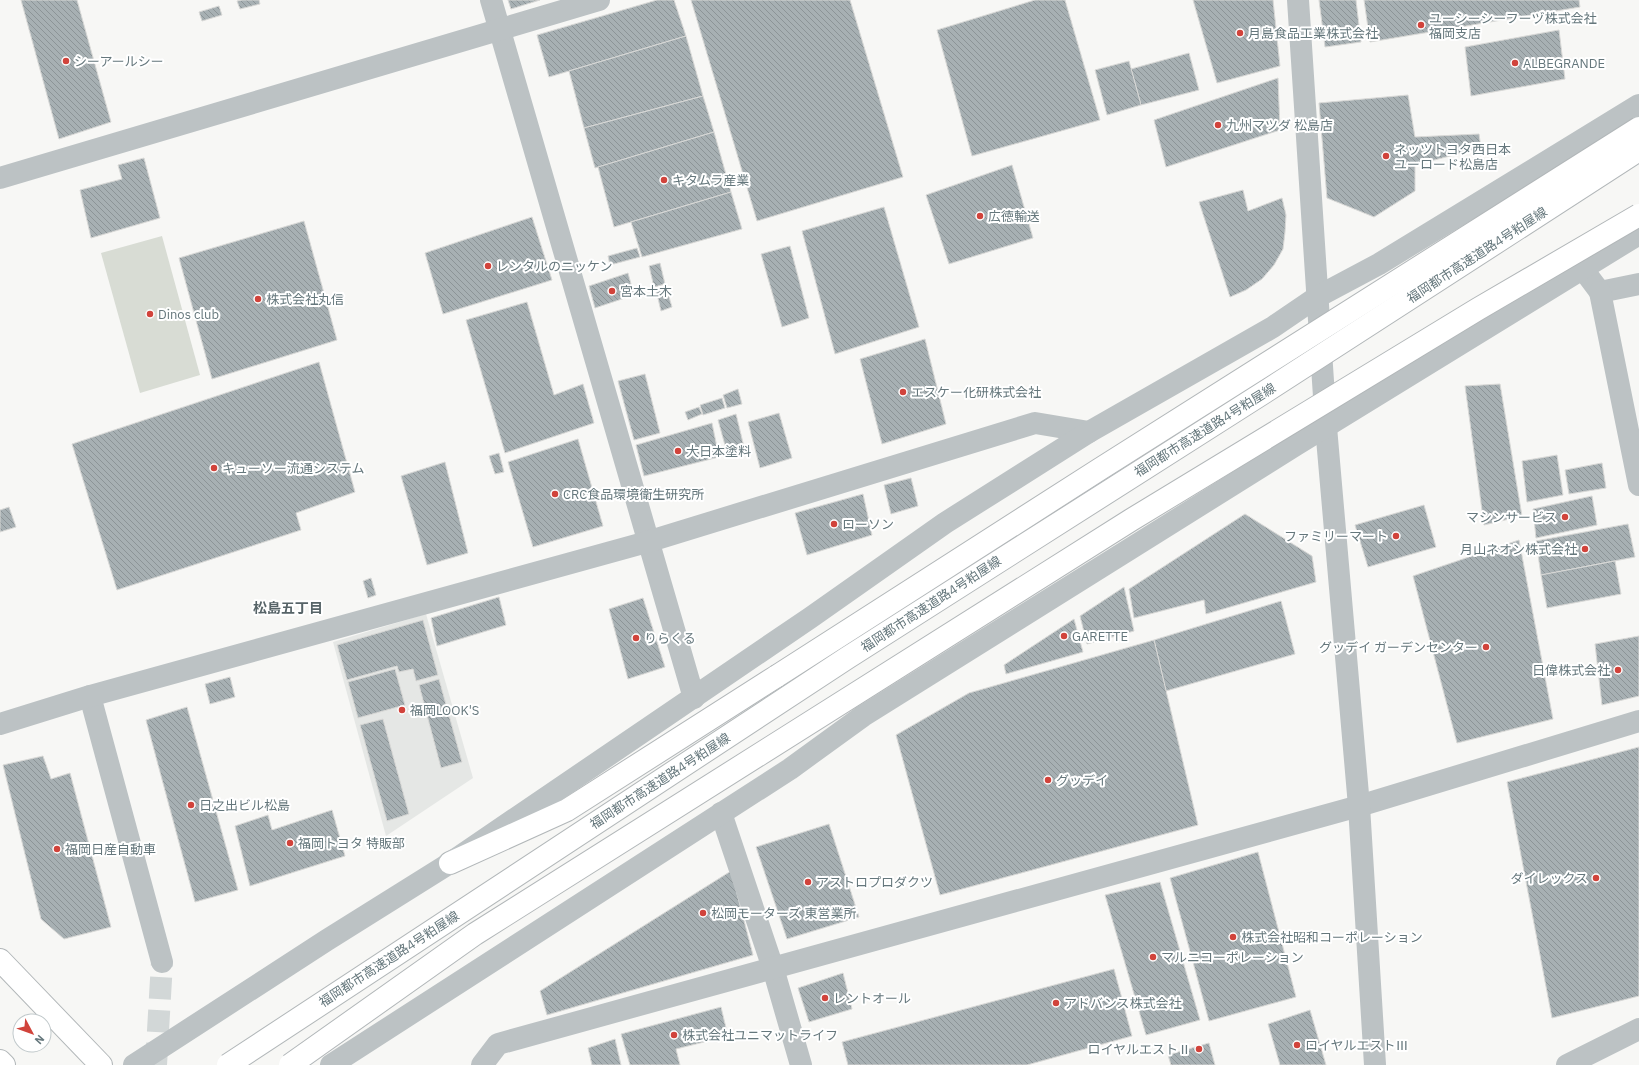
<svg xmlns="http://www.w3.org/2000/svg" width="1639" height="1065" font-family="'IBM Plex Sans','Noto Sans JP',sans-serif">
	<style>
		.built { fill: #e5e7e5 }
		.park { fill: #d8dcd4 }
		.building { fill: url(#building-back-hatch); stroke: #d9d9d7 }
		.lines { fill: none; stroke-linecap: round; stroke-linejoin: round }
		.minor-tunnel { stroke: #d2d7d7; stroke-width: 22; stroke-dasharray: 22 11; stroke-linecap: butt }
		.trunk-casing { stroke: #b2b7b9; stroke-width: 24 }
		.motorway-casing { stroke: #b2b7b9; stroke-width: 24 }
		.minor { stroke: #bcc2c4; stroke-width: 22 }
		.tertiary { stroke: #bcc2c4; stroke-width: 22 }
		.trunk { stroke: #fff; stroke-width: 22 }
		.motorway { stroke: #fff; stroke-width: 22 }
		.motorway-bridge-casing { stroke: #b2b7b9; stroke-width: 24; stroke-linecap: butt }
		.motorway-bridge { stroke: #fff; stroke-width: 22 }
		.poi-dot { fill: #d1433b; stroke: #fff; stroke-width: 1.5 }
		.labels { text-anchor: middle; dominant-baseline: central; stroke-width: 4; stroke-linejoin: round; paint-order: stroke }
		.poi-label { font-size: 13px; fill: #65777c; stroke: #fff; text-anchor: start }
		.street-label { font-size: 13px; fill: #65777c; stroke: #fff }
		.neighbourhood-label { font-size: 14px; font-weight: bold; fill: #576468; stroke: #fff }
	</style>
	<defs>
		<pattern id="building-back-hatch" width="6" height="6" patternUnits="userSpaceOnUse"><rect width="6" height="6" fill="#a7b0b3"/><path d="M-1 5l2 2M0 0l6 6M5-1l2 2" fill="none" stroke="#8c9497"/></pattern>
	</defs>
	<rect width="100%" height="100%" fill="#f7f7f5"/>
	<path class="built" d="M 426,614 L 473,778 L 386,836 L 333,642 Z"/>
	<path class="park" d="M 162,236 L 200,375 L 140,393 L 101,253 Z"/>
	<g class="building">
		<path d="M 21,0 L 77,0 L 111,122 L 59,139 Z"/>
		<path d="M 242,0 L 259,0 L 260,4 L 240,9 L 237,1 Z"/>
		<path d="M 508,0 L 540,0 L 511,9 Z"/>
		<path d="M 657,0 L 674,0 L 686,36 L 549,77 L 537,35 Z"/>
		<path d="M 691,0 L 850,0 L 903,177 L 757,221 Z"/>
		<path d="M 1035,0 L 1065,0 L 1100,120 L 972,156 L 937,30 Z"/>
		<path d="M 1193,0 L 1273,0 L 1280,66 L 1217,83 Z"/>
		<path d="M 1319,0 L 1356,0 L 1361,42 L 1325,47 Z"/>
		<path d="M 1364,0 L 1579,0 L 1580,7 L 1370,42 Z"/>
		<path d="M 219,6 L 222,15 L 202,21 L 199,12 Z"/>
		<path d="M 1559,30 L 1565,79 L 1471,96 L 1465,47 Z"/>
		<path d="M 686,36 L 703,96 L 584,128 L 569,71 Z"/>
		<path d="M 1189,53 L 1199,90 L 1141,105 L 1131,69 Z"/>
		<path d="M 1129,61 L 1141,105 L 1107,115 L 1095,70 Z"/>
		<path d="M 1278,78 L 1280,130 L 1166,167 L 1154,120 Z"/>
		<path d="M 1408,95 L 1415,137 L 1479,134 L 1481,148 L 1415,165 L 1415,191 L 1374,217 L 1327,198 L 1319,103 Z"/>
		<path d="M 703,96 L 714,132 L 595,168 L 584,128 Z"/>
		<path d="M 714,132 L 731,192 L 614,227 L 598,167 Z"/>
		<path d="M 144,158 L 160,218 L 91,238 L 80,190 L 122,179 L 118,165 Z"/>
		<path d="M 1012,165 L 1033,238 L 949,264 L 926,195 Z"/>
		<path d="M 1243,190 L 1248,211 L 1282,198 L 1286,215 L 1285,232 L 1283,249 L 1274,265 L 1262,279 L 1246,290 L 1230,297 L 1199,202 Z"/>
		<path d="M 731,192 L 742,229 L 642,257 L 631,222 Z"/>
		<path d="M 884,207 L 919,327 L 835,354 L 802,231 Z"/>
		<path d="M 532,217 L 552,280 L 443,314 L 425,253 Z"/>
		<path d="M 304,221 L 337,340 L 212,379 L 179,258 Z"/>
		<path d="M 790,246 L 809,318 L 782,327 L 761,254 Z"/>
		<path d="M 637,248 L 640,257 L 610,265 L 608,256 Z"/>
		<path d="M 660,263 L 665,284 L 654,287 L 649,266 Z"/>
		<path d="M 628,273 L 634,295 L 595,308 L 589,286 Z"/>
		<path d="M 666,287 L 672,307 L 661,311 L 656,290 Z"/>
		<path d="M 527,302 L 554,395 L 583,384 L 594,423 L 505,453 L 466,320 Z"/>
		<path d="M 925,339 L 946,424 L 882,444 L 860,359 Z"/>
		<path d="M 319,362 L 355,492 L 296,513 L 301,530 L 117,590 L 72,444 Z"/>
		<path d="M 645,374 L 660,433 L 634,440 L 618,381 Z"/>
		<path d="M 1500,384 L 1522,516 L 1484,525 L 1465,386 Z"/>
		<path d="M 738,389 L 742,404 L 727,408 L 723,395 Z"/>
		<path d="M 722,398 L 725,408 L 703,415 L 700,405 Z"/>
		<path d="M 699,407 L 702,414 L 688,420 L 685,412 Z"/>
		<path d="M 779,413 L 792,458 L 760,468 L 748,422 Z"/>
		<path d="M 736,414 L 745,451 L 728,456 L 718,420 Z"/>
		<path d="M 712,423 L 719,457 L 644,476 L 636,445 Z"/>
		<path d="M 578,439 L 603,526 L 533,547 L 508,462 Z"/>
		<path d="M 499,453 L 504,472 L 495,474 L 489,456 Z"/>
		<path d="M 1557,455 L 1563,495 L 1527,502 L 1522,461 Z"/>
		<path d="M 445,462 L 468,553 L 427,565 L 401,476 Z"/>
		<path d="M 1602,463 L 1606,488 L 1569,494 L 1565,470 Z"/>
		<path d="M 911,478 L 918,506 L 891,514 L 884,485 Z"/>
		<path d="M 863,494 L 872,535 L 807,555 L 795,513 Z"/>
		<path d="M 1592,496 L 1597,525 L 1536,538 L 1533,509 Z"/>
		<path d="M 1424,505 L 1436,547 L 1368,567 L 1355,525 Z"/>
		<path d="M 9,507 L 16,527 L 0,532 L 0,510 Z"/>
		<path d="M 1245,514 L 1312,556 L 1316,582 L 1206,614 L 1204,600 L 1134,618 L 1129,589 Z"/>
		<path d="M 1628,524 L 1635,557 L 1541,575 L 1536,541 Z"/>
		<path d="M 1519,540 L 1553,719 L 1457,743 L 1413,576 Z"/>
		<path d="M 1615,561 L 1621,594 L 1547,608 L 1541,575 Z"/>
		<path d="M 371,578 L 376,595 L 368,598 L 363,581 Z"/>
		<path d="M 1124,587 L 1134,631 L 1087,644 L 1080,616 Z"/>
		<path d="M 499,597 L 506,625 L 437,646 L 431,618 Z"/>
		<path d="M 643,598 L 665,667 L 628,679 L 609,609 Z"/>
		<path d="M 1281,601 L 1295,654 L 1166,691 L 1154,640 Z"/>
		<path d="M 1074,619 L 1083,652 L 1006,674 L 1004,665 Z"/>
		<path d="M 423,620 L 438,675 L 416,681 L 413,669 L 399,672 L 397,666 L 347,680 L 337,645 Z"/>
		<path d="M 1639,636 L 1639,696 L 1602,705 L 1595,644 Z"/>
		<path d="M 1154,640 L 1198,825 L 940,895 L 896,735 L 969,693 Z"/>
		<path d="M 395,669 L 405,705 L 358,718 L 348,682 Z"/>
		<path d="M 230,677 L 235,697 L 210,704 L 205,684 Z"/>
		<path d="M 439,679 L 462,762 L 441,768 L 419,685 Z"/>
		<path d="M 187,707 L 238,890 L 195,902 L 146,720 Z"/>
		<path d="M 383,719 L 409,814 L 387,821 L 360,725 Z"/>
		<path d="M 1639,747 L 1639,996 L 1552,1018 L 1507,782 Z"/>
		<path d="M 43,756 L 51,779 L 70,773 L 111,927 L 64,939 L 41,919 L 3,765 Z"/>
		<path d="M 332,810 L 345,856 L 250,886 L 235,826 L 268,815 L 272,830 Z"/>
		<path d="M 829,824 L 859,917 L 787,939 L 756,847 Z"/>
		<path d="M 1258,852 L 1296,997 L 1209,1021 L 1170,878 Z"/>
		<path d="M 731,871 L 753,955 L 547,1015 L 540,991 Z"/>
		<path d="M 1160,882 L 1200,1020 L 1146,1035 L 1105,895 Z"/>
		<path d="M 1114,969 L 1132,1036 L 1027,1065 L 848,1065 L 842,1042 Z"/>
		<path d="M 843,973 L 852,1009 L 809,1022 L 798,988 Z"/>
		<path d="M 721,1007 L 728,1036 L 676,1049 L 680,1065 L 630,1065 L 621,1034 Z"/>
		<path d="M 1310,1010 L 1326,1065 L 1280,1065 L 1268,1024 Z"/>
		<path d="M 615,1039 L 621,1065 L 592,1065 L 588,1048 Z"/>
		<path d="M 1209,1043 L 1215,1065 L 1171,1065 L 1168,1055 Z"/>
	</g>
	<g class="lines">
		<path class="minor-tunnel" d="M 156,1065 L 162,962"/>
		<g class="trunk-casing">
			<g id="trunk">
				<path d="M 0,960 L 101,1065"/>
				<path d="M 0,1061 L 4,1065"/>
			</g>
		</g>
		<g class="motorway-casing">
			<path id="motorway" d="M 450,863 L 567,810 L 777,676"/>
		</g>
		<g class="minor">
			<path d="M 491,0 L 694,698"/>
			<path d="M 0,178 L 599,0"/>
			<path d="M 1582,268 L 1600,292 L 1639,284"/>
			<path d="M 1600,292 L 1639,485"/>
			<path d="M 90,696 L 162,962"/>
			<path d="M 0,724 L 90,696 L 647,542 L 1035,423 L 1089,432"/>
			<path d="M 721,813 L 773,968 L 801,1065"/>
			<path d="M 482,1065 L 498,1044 L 1359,806 L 1639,721"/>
		</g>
		<g class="tertiary">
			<path d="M 1298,0 L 1326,427 L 1359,806 L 1375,1065"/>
			<path d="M 134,1065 L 327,940 L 450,863 L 810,618 L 945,523 L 1089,432 L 1273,327 L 1317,297 L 1379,264 L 1639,105"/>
			<path d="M 331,1065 L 790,769 L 863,716 L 1296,445 L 1639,234"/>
			<path d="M 1567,1065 L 1639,1029"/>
		</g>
		<use href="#trunk" class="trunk"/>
		<use href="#motorway" class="motorway"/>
		<g class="motorway-bridge-casing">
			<g id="motorway-bridge">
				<path d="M 777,676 L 1100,469 L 1639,128"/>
				<path d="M 228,1065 L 847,658 L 1271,388 L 1639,150"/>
				<path d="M 290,1065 L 475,934 L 1131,520 L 1478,309 L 1639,215"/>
			</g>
		</g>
		<use href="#motorway-bridge" class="motorway-bridge"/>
	</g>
	<g class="poi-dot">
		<circle cx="1421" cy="25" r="4"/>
		<circle cx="1240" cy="33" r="4"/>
		<circle cx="66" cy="61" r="4"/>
		<circle cx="1515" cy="63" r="4"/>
		<circle cx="1218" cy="125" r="4"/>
		<circle cx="1386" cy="156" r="4"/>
		<circle cx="664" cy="180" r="4"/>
		<circle cx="980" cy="216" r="4"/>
		<circle cx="488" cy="266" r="4"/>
		<circle cx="612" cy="291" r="4"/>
		<circle cx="258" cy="299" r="4"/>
		<circle cx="150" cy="314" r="4"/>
		<circle cx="903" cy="392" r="4"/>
		<circle cx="678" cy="451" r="4"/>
		<circle cx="214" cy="468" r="4"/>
		<circle cx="555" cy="494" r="4"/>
		<circle cx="1565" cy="517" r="4"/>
		<circle cx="834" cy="524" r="4"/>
		<circle cx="1396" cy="536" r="4"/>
		<circle cx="1585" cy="549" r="4"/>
		<circle cx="1064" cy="636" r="4"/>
		<circle cx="636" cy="638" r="4"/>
		<circle cx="1486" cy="647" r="4"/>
		<circle cx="1618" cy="670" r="4"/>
		<circle cx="402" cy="710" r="4"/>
		<circle cx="1048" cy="780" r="4"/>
		<circle cx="191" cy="805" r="4"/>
		<circle cx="290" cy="843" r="4"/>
		<circle cx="57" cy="849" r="4"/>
		<circle cx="1596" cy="878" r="4"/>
		<circle cx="808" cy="882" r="4"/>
		<circle cx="703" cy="913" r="4"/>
		<circle cx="1233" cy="937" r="4"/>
		<circle cx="1153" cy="957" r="4"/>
		<circle cx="825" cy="998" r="4"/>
		<circle cx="1056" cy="1003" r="4"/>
		<circle cx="674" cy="1035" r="4"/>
		<circle cx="1297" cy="1045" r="4"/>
		<circle cx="1199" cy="1049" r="4"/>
	</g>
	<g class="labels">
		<g class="poi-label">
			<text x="1429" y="18">ユーシーシーフーヅ株式会社<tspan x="1429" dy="15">福岡支店</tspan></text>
			<text x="1248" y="33">月島食品工業株式会社</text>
			<text x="74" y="61">シーアールシー</text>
			<text x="1523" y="63">ALBEGRANDE</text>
			<text x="1226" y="125">九州マツダ 松島店</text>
			<text x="1394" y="149">ネッツトヨタ西日本<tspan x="1394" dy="15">ユーロード松島店</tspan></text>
			<text x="672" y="180">キタムラ産業</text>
			<text x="988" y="216">広徳輸送</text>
			<text x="496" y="266">レンタルのニッケン</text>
			<text x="620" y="291">宮本土木</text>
			<text x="266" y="299">株式会社丸信</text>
			<text x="158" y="314">Dinos club</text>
			<text x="911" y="392">エスケー化研株式会社</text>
			<text x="686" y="451">大日本塗料</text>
			<text x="222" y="468">キューソー流通システム</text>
			<text x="563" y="494">CRC食品環境衛生研究所</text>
			<text x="1557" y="517" text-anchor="end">マシンサービス</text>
			<text x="842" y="524">ローソン</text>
			<text x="1388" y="536" text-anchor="end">ファミリーマート</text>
			<text x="1577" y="549" text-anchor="end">月山ネオン株式会社</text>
			<text x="1072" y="636">GARETTE</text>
			<text x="644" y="638">りらくる</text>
			<text x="1478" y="647" text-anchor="end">グッデイ ガーデンセンター</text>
			<text x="1610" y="670" text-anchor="end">日偉株式会社</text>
			<text x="410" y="710">福岡LOOK'S</text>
			<text x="1056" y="780">グッデイ</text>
			<text x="199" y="805">日之出ビル松島</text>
			<text x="298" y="843">福岡トヨタ 特販部</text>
			<text x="65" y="849">福岡日産自動車</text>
			<text x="1588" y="878" text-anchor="end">ダイレックス</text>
			<text x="816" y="882">アストロプロダクツ</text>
			<text x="711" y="913">松岡モーターズ 東営業所</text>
			<text x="1241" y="937">株式会社昭和コーポレーション</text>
			<text x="1161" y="957">マルニコーポレーション</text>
			<text x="833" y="998">レントオール</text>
			<text x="1064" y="1003">アドバンス株式会社</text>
			<text x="682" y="1035">株式会社ユニマットライフ</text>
			<text x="1305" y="1045">ロイヤルエストⅢ</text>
			<text x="1191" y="1049" text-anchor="end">ロイヤルエストⅡ</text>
		</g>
		<g class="street-label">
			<text transform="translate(1477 255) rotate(-33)">福岡都市高速道路4号粕屋線</text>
			<text transform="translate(1205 430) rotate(-32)">福岡都市高速道路4号粕屋線</text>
			<text transform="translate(931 604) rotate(-33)">福岡都市高速道路4号粕屋線</text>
			<text transform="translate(660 781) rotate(-33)">福岡都市高速道路4号粕屋線</text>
			<text transform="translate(389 959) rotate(-33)">福岡都市高速道路4号粕屋線</text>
		</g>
		<g class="neighbourhood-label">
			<text x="288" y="608">松島五丁目</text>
		</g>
	</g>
	<g transform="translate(32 1033) rotate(131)"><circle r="19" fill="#ffffff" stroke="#c1c9cb"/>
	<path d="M0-3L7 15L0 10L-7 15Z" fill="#d1433b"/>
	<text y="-6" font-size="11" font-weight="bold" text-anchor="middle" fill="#65777c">N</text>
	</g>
</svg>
